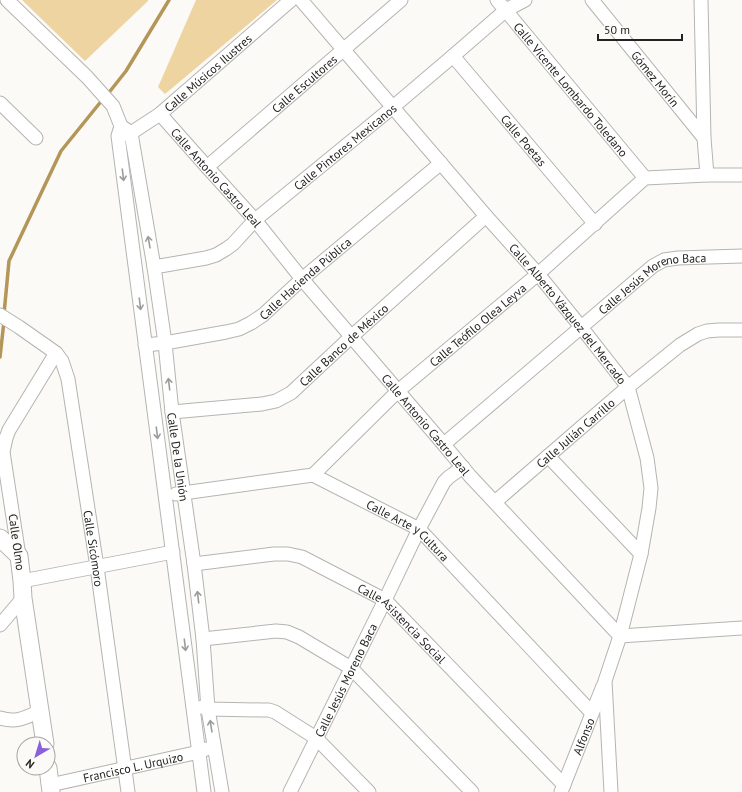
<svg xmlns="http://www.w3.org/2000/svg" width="742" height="792" font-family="'PT Sans',sans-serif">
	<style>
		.green { fill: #eed4a0 }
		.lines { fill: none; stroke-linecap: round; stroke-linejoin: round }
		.stream { stroke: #b39658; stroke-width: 3.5 }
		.minor-casing { stroke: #b5b4b1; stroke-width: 15 }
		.tertiary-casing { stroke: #b5b4b1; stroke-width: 19 }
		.minor { stroke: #fff; stroke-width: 13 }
		.tertiary { stroke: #fff; stroke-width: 17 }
		.oneway { stroke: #9c9c9b }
		.labels { text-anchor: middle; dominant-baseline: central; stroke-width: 3; stroke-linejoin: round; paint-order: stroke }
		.street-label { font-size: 12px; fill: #232321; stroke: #fcfaf7 }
	</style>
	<rect width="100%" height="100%" fill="#fcfaf7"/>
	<g class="green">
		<path d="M 22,0 L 148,0 L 148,1 L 85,61 Z"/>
		<path d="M 196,0 L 277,0 L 165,94 L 158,87 Z"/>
	</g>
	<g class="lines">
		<g class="stream">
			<path d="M 107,95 L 126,71 L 169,0"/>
			<path d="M 4,314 L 9,261 L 61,151 L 103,99"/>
			<path d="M 0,357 L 4,321"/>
		</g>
		<g class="minor-casing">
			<g id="minor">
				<path id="s1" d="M 7,0 L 87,77 L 113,106 L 121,126 L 131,133 L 154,267 L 165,343 L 172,412 L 194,564 L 203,639 L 208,709 L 222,792"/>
				<path id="s2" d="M 301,0 L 486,216 L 538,274 L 581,327 L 628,387 L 647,458 L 651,488 L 649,508 L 641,554 L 620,636 L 605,681 L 611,792"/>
				<path id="s3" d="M 497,0 L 645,178"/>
				<path id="s4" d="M 592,0 L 704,138"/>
				<path d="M 701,0 L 704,138 L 707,175"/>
				<path id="s5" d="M 453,56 L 595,224"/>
				<path d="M 0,103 L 36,138"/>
				<path id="s6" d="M 160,114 L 207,167 L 255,220 L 302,279 L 440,440 L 470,476 L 620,636 L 742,628"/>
				<path d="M 121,126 L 118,136 L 204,792"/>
				<path id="s7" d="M 122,135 L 131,133 L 160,114 L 291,0"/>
				<path id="s8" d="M 207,167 L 401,0"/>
				<path id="s9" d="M 154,267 L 206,258 L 216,255 L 226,249 L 233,244 L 255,220 L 393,107 L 453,56 L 506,10 L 525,0"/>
				<path id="s10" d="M 0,315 L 19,327 L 56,353 L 62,361 L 68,379 L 97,567 L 128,792"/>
				<path id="s11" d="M 145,345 L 165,343 L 226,332 L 239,329 L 251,323 L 263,315 L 302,279 L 441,163"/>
				<path id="s12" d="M 172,412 L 262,404 L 276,401 L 291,393 L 351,337 L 486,216"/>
				<path id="s13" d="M 444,444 L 653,266 L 664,260 L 678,258 L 742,256"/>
				<path d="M 548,456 L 641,554"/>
				<path id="s14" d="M 313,475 L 398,391 L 538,274 L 645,178 L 707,175 L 742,175"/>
				<path id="s15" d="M 176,494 L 313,475 L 419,529 L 592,713"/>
				<path id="s16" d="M 495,502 L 628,387 L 680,345 L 698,334 L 707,331 L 719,330 L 742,330"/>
				<path d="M 19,556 L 3,452 L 6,438 L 9,430 L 56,353"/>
				<path id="s17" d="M 194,564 L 274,554 L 288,554 L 302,557 L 385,600 L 564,785"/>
				<path d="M 22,581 L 173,552"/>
				<path d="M 0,625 L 23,598"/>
				<path d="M 203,639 L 276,631 L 287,632 L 299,637 L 351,668 L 472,792"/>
				<path d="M 202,707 L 208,709 L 261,710 L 269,710 L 275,712 L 316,738 L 369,792"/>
				<path d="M 0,718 C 16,723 25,718 40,711"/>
				<path id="s18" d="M 50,785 L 199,752 L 206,749"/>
				<path id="s19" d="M 290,792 L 385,600 L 419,529 L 444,482 L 449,477 L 463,467"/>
				<path id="s20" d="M 561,792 L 603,686"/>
			</g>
		</g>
		<g class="tertiary-casing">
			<g id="tertiary">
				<path d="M 0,538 L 19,556 L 22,581 L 23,598 L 45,744"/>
				<path d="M 48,768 L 51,792"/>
			</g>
		</g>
		<use href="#minor" class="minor"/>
		<use href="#tertiary" class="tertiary"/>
	</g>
	<defs><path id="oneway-shaft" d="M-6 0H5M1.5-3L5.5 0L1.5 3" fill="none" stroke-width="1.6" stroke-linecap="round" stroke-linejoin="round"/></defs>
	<g class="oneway">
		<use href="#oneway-shaft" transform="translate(123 175) rotate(83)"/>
		<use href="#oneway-shaft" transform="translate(149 242) rotate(-100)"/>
		<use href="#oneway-shaft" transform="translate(140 304) rotate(83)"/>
		<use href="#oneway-shaft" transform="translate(169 384) rotate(-97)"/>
		<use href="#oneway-shaft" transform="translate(157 433) rotate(83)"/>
		<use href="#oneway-shaft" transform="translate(198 597) rotate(-97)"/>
		<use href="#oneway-shaft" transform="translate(185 645) rotate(83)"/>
		<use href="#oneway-shaft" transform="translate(211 726) rotate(-99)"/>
	</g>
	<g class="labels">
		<g class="street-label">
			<text stroke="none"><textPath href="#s7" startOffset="107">Calle Músicos Ilustres</textPath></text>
			<text stroke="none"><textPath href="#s4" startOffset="101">Gómez Morín</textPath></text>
			<text stroke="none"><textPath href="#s8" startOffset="128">Calle Escultores</textPath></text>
			<text stroke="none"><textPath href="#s3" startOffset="116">Calle Vicente Lombardo Toledano</textPath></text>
			<text stroke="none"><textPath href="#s5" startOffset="110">Calle Poetas</textPath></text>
			<text stroke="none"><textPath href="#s9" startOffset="232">Calle Pintores Mexicanos</textPath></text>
			<text stroke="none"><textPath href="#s6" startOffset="85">Calle Antonio Castro Leal</textPath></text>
			<text stroke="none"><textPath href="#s11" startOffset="179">Calle Hacienda Pública</textPath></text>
			<text stroke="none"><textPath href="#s13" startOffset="267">Calle Jesús Moreno Baca</textPath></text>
			<text stroke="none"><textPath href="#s2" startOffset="412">Calle Alberto Vázquez del Mercado</textPath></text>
			<text stroke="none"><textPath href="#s14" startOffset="223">Calle Teófilo Olea Leyva</textPath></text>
			<text stroke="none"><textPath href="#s12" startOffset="193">Calle Banco de México</textPath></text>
			<text stroke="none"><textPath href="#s6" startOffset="409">Calle Antonio Castro Leal</textPath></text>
			<text stroke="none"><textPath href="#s16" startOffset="106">Calle Julián Carrillo</textPath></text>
			<text stroke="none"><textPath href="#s1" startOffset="511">Calle De la Unión</textPath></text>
			<text stroke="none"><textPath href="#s15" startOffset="249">Calle Arte y Cultura</textPath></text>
			<text transform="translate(17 542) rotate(82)">Calle Olmo</text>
			<text stroke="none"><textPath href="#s10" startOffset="268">Calle Sicómoro</textPath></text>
			<text stroke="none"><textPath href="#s17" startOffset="230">Calle Asistencia Social</textPath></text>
			<text stroke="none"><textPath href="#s19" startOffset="125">Calle Jesús Moreno Baca</textPath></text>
			<text stroke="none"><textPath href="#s20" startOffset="60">Alfonso</textPath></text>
			<text stroke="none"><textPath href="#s18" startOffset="85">Francisco L. Urquizo</textPath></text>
		</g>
	</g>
	<g transform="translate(36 756) rotate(218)"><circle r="19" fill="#fcfaf7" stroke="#a5a4a1"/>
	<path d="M0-3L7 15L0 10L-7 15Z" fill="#8862dd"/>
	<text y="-6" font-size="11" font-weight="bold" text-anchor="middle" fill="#232321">N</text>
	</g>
	<path d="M598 34v6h84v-6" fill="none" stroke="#232321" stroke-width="2"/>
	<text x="604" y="34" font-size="12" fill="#232321" stroke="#fcfaf7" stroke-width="3" paint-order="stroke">50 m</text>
</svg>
